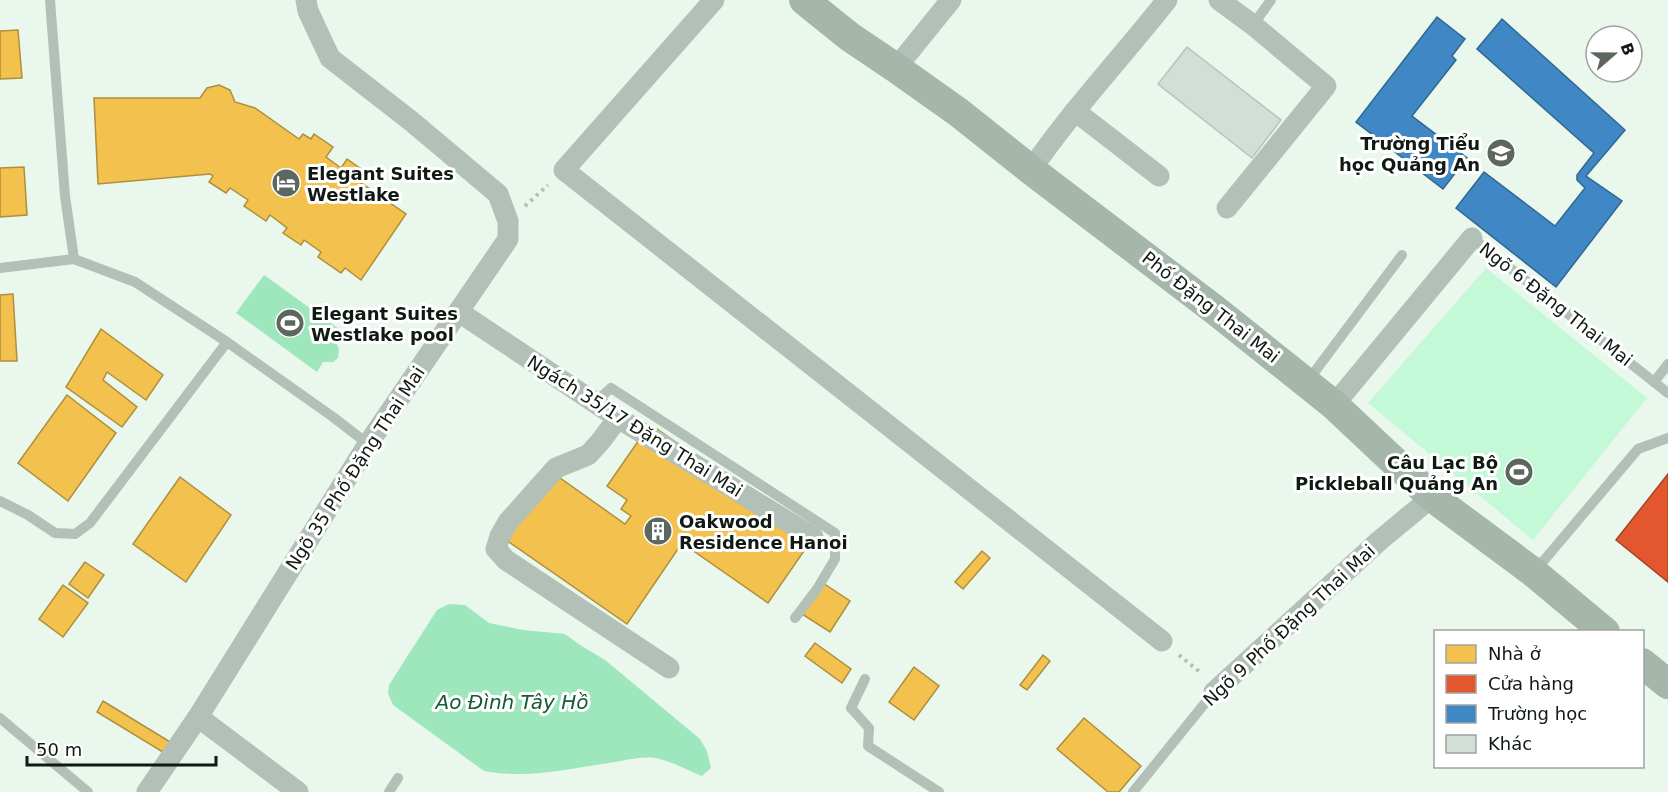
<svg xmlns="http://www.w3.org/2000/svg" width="1668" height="792" font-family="'DejaVu Sans',sans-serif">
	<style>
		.green { fill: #c4f9d8 }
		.water { fill: #9ee6bb }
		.homes { fill: #f2c14e; stroke: #ae8f3c; stroke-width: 1.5 }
		.shops { fill: #e4572e; stroke: #a44426; stroke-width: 1.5 }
		.schools { fill: #3f88c5; stroke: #316790; stroke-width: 1.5 }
		.building { fill: #d2ded6; stroke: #b8c3bc; stroke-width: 1.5 }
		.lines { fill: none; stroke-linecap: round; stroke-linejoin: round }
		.path { stroke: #b3bfb7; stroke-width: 4; stroke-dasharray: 3 4.5; stroke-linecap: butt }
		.lane { stroke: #b3c0b7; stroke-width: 10 }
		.street { stroke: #b3c0b7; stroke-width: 21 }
		.secondary { stroke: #a5b6ab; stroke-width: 30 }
		.labels { text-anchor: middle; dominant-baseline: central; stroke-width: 6; stroke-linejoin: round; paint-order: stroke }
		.poi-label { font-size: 18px; font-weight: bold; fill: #101913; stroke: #fff; text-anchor: start }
		.street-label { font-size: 18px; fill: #101913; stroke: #fff }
		.water-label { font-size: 20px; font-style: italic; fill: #145b37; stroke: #fff }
	</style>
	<rect width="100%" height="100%" fill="#e9f7ed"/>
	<path class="green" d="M 1486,268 L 1647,398 L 1533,540 L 1368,403 Z"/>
	<g class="water">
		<path d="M 264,275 L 343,332 L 336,343 L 339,349 L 338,358 L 333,362 L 323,362 L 317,372 L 236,313 Z"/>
		<path d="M 449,604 L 465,605 L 489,623 L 523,630 L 565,634 L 580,645 L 605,660 L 700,739 L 707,751 L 711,768 L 702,776 C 686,770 672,761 655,758 C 641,756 623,761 609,763 C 567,769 526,779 484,771 L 393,705 L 388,693 L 389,685 L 437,610 Z"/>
	</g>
	<g class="homes">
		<path d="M 18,30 L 22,78 L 0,79 L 0,31 Z"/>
		<path d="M 219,85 L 230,90 L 235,102 L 255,108 L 299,139 L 303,134 L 311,139 L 314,134 L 333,147 L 326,157 L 341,168 L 347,159 L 364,171 L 357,180 L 406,214 L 361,280 L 345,268 L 341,273 L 318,257 L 321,252 L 304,240 L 301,245 L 283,233 L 287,228 L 270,215 L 266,221 L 244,206 L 248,200 L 230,188 L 226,193 L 209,182 L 213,176 L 210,174 L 98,184 L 94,98 L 200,98 L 207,88 Z"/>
		<path d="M 24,167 L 27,215 L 0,217 L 0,168 Z"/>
		<path d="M 13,294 L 17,361 L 0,361 L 0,295 Z"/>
		<path d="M 101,329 L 163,375 L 146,400 L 107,372 L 103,380 L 137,407 L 122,427 L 66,387 Z"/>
		<path d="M 67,395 L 116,433 L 68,501 L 18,463 Z"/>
		<path d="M 650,424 L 813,538 L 768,603 L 682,543 L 627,624 L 506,540 L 553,473 L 625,524 L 631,516 L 621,509 L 627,500 L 607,486 Z"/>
		<path d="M 180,477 L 231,515 L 186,582 L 133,544 Z"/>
		<path d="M 982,551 L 990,558 L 963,589 L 955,582 Z"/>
		<path d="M 85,562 L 104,575 L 88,598 L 69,584 Z"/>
		<path d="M 823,583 L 850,601 L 830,632 L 802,614 Z"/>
		<path d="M 63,585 L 88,603 L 63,637 L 39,619 Z"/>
		<path d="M 815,643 L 851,669 L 842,683 L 805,656 Z"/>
		<path d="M 1043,655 L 1050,661 L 1027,690 L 1020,685 Z"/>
		<path d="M 914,667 L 939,686 L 914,720 L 889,702 Z"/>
		<path d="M 103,701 L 172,743 L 166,754 L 97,712 Z"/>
		<path d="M 1084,718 L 1141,766 L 1119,792 L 1108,792 L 1057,749 Z"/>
	</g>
	<path class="shops" d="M 1668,474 L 1668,582 L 1616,540 Z"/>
	<g class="schools">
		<path d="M 1437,17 L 1465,39 L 1452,56 L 1456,60 L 1412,116 L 1467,158 L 1443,189 L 1356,122 Z"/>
		<path d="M 1502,19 L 1625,130 L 1586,176 L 1622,201 L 1556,287 L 1456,208 L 1484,172 L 1555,226 L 1585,188 L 1577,180 L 1577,175 L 1594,153 L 1477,49 Z"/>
	</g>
	<path class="building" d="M 1187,47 L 1281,120 L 1252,158 L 1158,84 Z"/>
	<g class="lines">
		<g class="path">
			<path d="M 525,206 L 548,185"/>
			<path d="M 1179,655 L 1201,673"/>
		</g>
		<g class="lane">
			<path d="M 50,0 L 65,196 L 74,259 L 135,282 L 227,342 L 333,417 L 368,444"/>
			<path d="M 1253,25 L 1271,0"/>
			<path d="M 1472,238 L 1668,393"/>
			<path d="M 0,268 L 74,259"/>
			<path d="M 1307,382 L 1402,255"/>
			<path d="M 1654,382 L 1668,364"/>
			<path d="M 594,403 L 611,388 L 835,533 L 835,559 L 817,589 L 795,618"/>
			<path d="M 0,501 L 28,515 L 55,533 L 75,534 L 90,523 L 227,342"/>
			<path d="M 1535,571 L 1638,449 L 1668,438"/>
			<path d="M 865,679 L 851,708 L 869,728 L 868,746 L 939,792"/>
			<path d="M 0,718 L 88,792"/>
			<path d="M 389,792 L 398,778"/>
			<path d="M 1133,792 L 1214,692"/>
		</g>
		<g class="street">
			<path d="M 714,0 L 564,170 L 1162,641"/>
			<path d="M 1219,0 L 1253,25 L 1326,86 L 1227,208"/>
			<path d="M 896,68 L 951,0"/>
			<path d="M 1075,111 L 1159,176"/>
			<path d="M 1031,170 C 1072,110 1122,57 1167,0"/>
			<path d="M 459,312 L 618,418 L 813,537"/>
			<path d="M 1334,405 L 1472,238"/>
			<path d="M 618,418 L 600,442 L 588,455 L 556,468 L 508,522 L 500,536 L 496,549 L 506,560 L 669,668"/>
			<path d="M 1214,692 L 1379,541 L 1432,497"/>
			<path d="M 198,717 L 298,792"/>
			<path d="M 147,792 L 198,717 L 368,444 L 508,239 L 508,221 L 498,194 L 411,121 L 330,58 L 308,11 L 306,0"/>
		</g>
		<g class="secondary">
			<path d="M 804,0 L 850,37 L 896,68 L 958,112 L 1031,170 L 1215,310 L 1334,405 L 1432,497 L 1533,572 L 1605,632"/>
			<path d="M 1642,663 L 1668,684"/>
		</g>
	</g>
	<defs>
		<g id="school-disc" transform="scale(1.5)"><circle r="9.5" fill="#5c675f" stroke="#fff"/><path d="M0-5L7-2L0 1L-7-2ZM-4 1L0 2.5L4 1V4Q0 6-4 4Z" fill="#fff"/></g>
		<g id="hotel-disc" transform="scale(1.5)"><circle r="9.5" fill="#5c675f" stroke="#fff"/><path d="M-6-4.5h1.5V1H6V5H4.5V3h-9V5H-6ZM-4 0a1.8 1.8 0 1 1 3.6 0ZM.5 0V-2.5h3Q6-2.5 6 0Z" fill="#fff"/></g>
		<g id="stadium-disc" transform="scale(1.5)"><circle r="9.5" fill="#5c675f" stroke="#fff"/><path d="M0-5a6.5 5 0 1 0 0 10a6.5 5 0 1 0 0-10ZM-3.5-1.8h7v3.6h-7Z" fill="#fff"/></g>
		<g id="building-disc" transform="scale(1.5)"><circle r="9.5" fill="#5c675f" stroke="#fff"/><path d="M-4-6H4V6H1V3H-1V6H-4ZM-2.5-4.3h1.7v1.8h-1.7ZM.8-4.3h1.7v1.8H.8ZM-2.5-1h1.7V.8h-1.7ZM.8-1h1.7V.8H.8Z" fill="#fff"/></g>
	</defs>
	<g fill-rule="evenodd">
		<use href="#school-disc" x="1501" y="153"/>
		<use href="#hotel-disc" x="286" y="183"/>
		<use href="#stadium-disc" x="290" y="323"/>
		<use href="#stadium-disc" x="1519" y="472"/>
		<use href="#building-disc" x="658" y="531"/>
	</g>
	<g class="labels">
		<g class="poi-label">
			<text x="1480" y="143" text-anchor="end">Trường Tiểu<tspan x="1480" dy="21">học Quảng An</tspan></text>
			<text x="307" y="173">Elegant Suites<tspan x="307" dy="21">Westlake</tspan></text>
			<text x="311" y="313">Elegant Suites<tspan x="311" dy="21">Westlake pool</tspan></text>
			<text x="1498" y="462" text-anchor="end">Câu Lạc Bộ<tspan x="1498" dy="21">Pickleball Quảng An</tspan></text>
			<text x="679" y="521">Oakwood<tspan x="679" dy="21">Residence Hanoi</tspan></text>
		</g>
		<g class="street-label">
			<text transform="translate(1556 304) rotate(38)">Ngõ 6 Đặng Thai Mai</text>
			<text transform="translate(1211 307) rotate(38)">Phố Đặng Thai Mai</text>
			<text transform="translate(635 426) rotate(32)">Ngách 35/17 Đặng Thai Mai</text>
			<text transform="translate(355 468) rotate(-57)">Ngõ 35 Phố Đặng Thai Mai</text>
			<text transform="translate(1289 625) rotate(-43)">Ngõ 9 Phố Đặng Thai Mai</text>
		</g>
		<g class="water-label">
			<text x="512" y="702">Ao Đình Tây Hồ</text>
		</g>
	</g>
	<rect x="1434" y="630" width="210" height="138" fill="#ffffff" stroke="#9fa3a1" stroke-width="1.5"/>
	<rect x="1446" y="645" width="30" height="18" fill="#f2c14e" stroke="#9fa3a1" stroke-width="1.5"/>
	<text x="1488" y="660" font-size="18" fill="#101913">Nhà ở</text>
	<rect x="1446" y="675" width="30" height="18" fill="#e4572e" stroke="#9fa3a1" stroke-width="1.5"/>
	<text x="1488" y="690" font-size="18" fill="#101913">Cửa hàng</text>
	<rect x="1446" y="705" width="30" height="18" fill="#3f88c5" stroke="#9fa3a1" stroke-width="1.5"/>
	<text x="1488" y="720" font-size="18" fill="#101913">Trường học</text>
	<rect x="1446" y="735" width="30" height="18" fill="#d2ded6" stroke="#9fa3a1" stroke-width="1.5"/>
	<text x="1488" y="750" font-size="18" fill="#101913">Khác</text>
	<g transform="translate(1614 54) rotate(70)"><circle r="28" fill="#ffffff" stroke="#9fa3a1" stroke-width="1.5"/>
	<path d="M0-4.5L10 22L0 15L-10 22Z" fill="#5c675f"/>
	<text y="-9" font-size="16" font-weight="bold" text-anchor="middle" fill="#101913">B</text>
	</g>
	<path d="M27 756v9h189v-9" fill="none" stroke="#101913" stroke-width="3"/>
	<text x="36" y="756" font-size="18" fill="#101913" stroke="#ffffff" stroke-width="4.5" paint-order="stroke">50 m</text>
</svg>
